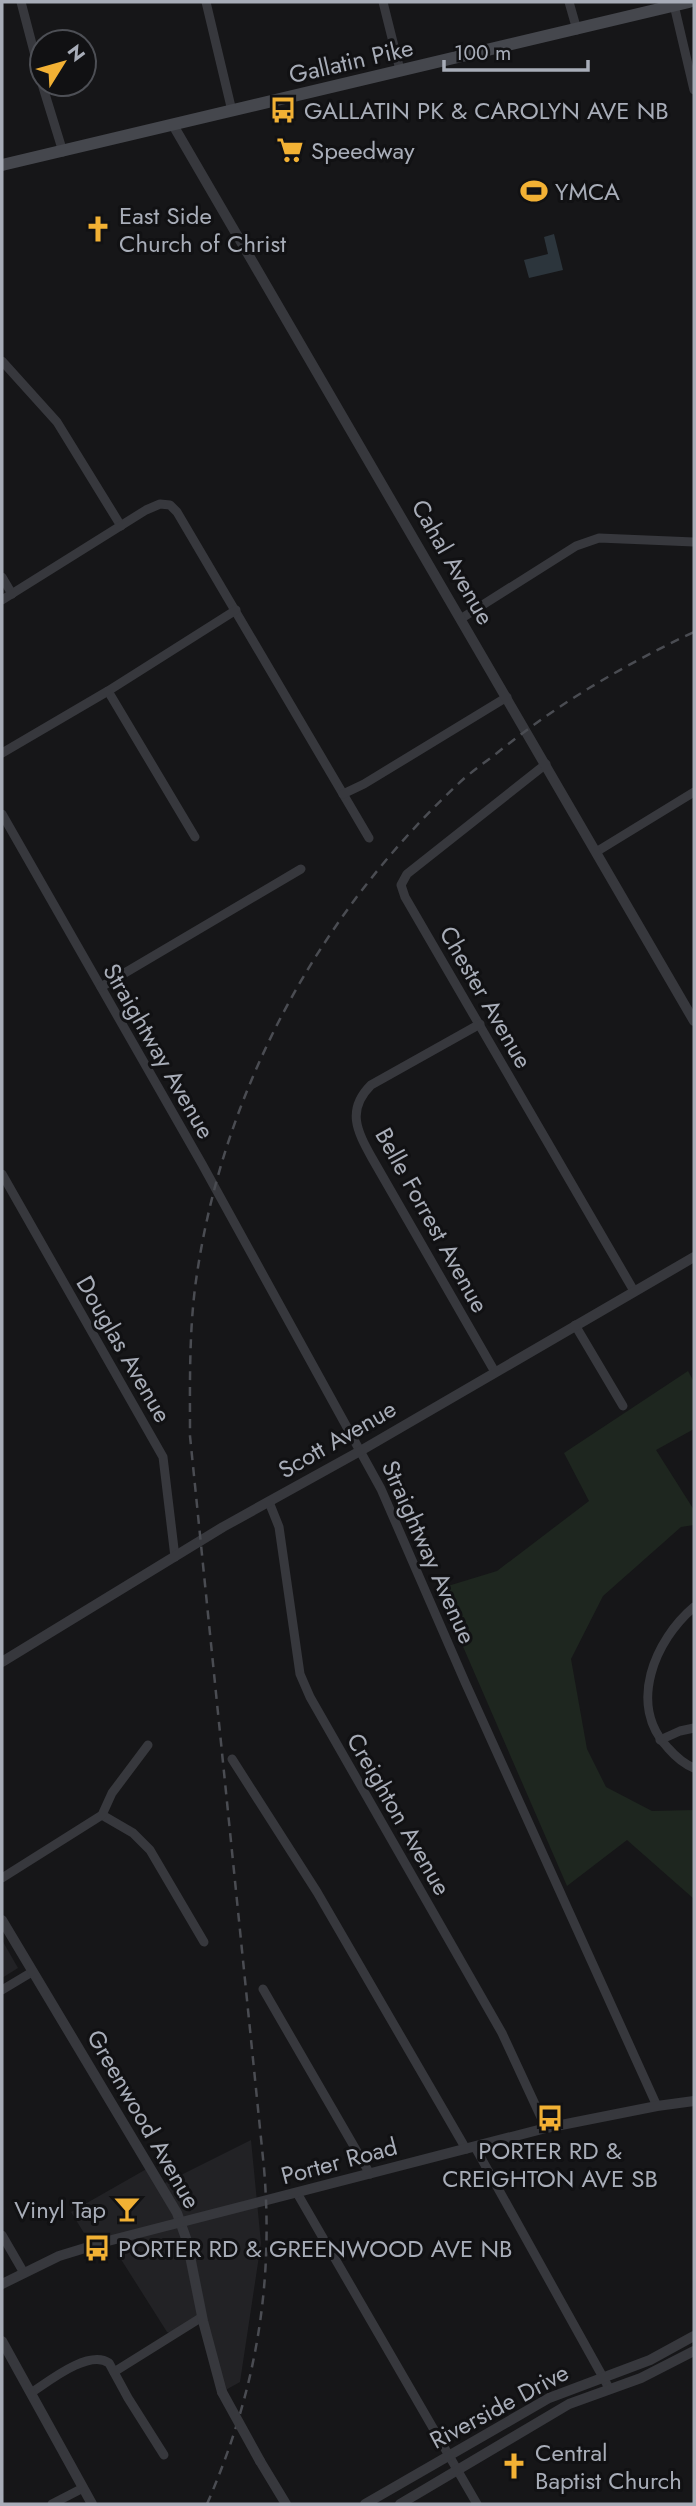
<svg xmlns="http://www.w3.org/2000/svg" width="696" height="2506" font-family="Jost,sans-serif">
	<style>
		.built { fill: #222225 }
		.green { fill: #1e261f }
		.water { fill: #2c353c }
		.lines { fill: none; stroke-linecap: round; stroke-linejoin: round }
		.minor { stroke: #37383d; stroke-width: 9 }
		.tertiary { stroke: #37383d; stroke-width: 10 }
		.secondary { stroke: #45474d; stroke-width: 12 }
		.rail { stroke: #4a4c52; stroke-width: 2.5; stroke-dasharray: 9 7; stroke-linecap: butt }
		.tertiary-bridge { stroke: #37383d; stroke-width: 10 }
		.labels { text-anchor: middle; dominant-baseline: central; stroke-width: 6; stroke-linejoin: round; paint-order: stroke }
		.street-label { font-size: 24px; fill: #a8adb8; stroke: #111113 }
		.poi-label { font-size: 24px; fill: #a8adb8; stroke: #111113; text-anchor: start }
	</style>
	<rect width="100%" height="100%" fill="#161618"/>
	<g class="built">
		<path d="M 2,1940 L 18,1968 L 2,1978 Z"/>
		<path d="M 251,2140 L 261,2243 L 240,2382 L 222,2392 L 202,2317 L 175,2335 L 167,2332 L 117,2253 L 121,2238 L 92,2246 L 71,2212 L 150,2167 L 161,2185 Z"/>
	</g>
	<path class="green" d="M 688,1371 L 694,1382 L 694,1429 L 656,1450 L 694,1510 L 694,1525 L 681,1527 L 603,1596 L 571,1659 L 587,1749 L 606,1787 L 652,1811 L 694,1810 L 694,1899 L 627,1840 L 567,1886 L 438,1589 L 497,1571 L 589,1501 L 564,1453 Z"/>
	<path class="water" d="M 554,234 L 563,270 L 529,278 L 524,260 L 548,254 L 544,237 Z"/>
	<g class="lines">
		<g class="minor">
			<path d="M 21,2 L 42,82"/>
			<path d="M 206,2 L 232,111"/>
			<path d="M 383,2 L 400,70"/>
			<path d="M 569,2 L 577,30"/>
			<path d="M 674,5 L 694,90"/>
			<path d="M 42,84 L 63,152"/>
			<path d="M 2,361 L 57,422 L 121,526"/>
			<path d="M 2,577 L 12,594"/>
			<path d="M 2,600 L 146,510 L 160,504 L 170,505 L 177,512 L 369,838"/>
			<path d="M 462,618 L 576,546 L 599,538 L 694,542"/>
			<path d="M 108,691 L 195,837"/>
			<path d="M 2,753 L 108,691 L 236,610"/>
			<path d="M 546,764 L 407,874 L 401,885 L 405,897 L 634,1291"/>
			<path d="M 343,794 L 364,784 L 507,697"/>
			<path d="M 2,814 L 202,1164 L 381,1489 L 465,1682 L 657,2106"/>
			<path d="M 596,852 L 694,792"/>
			<path d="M 101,987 L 301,869"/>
			<path d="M 480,1024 L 371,1085 C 346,1110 357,1131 372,1158 L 495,1372"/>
			<path d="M 2,1174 L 163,1457 L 175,1557"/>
			<path d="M 575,1325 L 623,1406"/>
			<path d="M 269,1502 L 279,1527 L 300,1674 L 310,1697 L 502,2033 L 546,2128"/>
			<path d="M 694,1607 C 655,1640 627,1705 668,1748 C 675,1756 684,1764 694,1768"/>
			<path d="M 660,1740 L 680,1731 L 694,1728"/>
			<path d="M 232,1759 L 317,1892 L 466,2149"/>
			<path d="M 102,1815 L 133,1833 L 150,1850 L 204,1942"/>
			<path d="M 2,1878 L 102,1815 L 112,1793 L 148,1745"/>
			<path d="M 263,1989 L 370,2174"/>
			<path d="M 2,1990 L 32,1972"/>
			<path d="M 475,2147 L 609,2388"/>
			<path d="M 297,2193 L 477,2504"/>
			<path d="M 2,2235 L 24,2273"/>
			<path d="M 114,2372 L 202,2317"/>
			<path d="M 31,2393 C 49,2381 89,2349 109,2363 L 128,2398 L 164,2455"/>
			<path d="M 52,2504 L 83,2488"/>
		</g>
		<g class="tertiary">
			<path d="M 173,125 L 694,1021"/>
			<path d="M 2,1662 L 223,1527 L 362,1450 L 694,1257"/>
			<path d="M 2,1920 L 177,2213 L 187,2241 L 203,2321 L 222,2392"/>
			<path d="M 2,2284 L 59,2256 L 108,2241 L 546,2128 L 657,2106 L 694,2101"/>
			<path d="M 2,2341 L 92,2504"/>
			<path d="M 260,2461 L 286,2504"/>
			<path d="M 365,2504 L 549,2398 L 650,2360 L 694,2336"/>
			<path d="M 400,2504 L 569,2404 L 641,2378 L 694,2351"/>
		</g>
		<path class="secondary" d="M 2,165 L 689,2"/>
		<path class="rail" d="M 207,2504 C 255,2394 274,2288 264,2168 L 190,1436 C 190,1386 189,1337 195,1288 C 220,1096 316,918 456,786 C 468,774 483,764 497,753 C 559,703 622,666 694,632"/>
		<path class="tertiary-bridge" d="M 222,2392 L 260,2461"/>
	</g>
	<defs>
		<g id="bus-bare" transform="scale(2.1)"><path d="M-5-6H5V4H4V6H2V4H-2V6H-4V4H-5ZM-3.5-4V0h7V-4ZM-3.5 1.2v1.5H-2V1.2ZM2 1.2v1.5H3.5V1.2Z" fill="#f2b134" stroke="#111113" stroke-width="2.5" paint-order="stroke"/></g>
		<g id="supermarket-bare" transform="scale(2.1)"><path d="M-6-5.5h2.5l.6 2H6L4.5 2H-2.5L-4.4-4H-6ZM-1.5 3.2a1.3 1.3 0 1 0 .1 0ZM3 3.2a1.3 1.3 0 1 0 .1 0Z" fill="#f2b134" stroke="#111113" stroke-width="2.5" paint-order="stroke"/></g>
		<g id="stadium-bare" transform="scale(2.1)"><path d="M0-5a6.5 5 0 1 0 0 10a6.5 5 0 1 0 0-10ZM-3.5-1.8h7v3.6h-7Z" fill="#f2b134" stroke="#111113" stroke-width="2.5" paint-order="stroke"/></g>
		<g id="church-bare" transform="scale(2.1)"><path d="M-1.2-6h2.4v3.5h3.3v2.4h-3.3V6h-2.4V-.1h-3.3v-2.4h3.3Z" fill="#f2b134" stroke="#111113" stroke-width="2.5" paint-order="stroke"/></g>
		<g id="bar-bare" transform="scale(2.1)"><path d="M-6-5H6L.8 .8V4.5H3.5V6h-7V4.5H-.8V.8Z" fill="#f2b134" stroke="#111113" stroke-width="2.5" paint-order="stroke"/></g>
	</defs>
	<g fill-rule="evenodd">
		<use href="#bus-bare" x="283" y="110"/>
		<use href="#supermarket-bare" x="290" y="150"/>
		<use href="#stadium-bare" x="534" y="191"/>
		<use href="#church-bare" x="98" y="229"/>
		<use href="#bus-bare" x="550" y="2118"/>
		<use href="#bar-bare" x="127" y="2209"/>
		<use href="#bus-bare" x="97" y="2248"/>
		<use href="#church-bare" x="514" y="2466"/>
	</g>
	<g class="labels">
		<g class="street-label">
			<text transform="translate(351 61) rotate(-13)">Gallatin Pike</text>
			<text transform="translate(453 562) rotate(60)">Cahal Avenue</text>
			<text transform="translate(486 997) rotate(60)">Chester Avenue</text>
			<text transform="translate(159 1051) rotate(60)">Straightway Avenue</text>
			<text transform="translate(432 1220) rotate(61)">Belle Forrest Avenue</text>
			<text transform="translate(124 1349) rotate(60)">Douglas Avenue</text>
			<text transform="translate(337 1439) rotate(-30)">Scott Avenue</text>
			<text transform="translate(429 1552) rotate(66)">Straightway Avenue</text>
			<text transform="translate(399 1814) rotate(60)">Creighton Avenue</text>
			<text transform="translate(144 2119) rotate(60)">Greenwood Avenue</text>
			<text transform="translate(339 2161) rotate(-15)">Porter Road</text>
			<text transform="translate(499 2406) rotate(-28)">Riverside Drive</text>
		</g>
		<g class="poi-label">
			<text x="304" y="110">GALLATIN PK &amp; CAROLYN AVE NB</text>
			<text x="311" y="150">Speedway</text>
			<text x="555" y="191">YMCA</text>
			<text x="119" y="215">East Side<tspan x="119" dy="28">Church of Christ</tspan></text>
			<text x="550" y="2150" text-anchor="middle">PORTER RD &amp;<tspan x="550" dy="28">CREIGHTON AVE SB</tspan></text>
			<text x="106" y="2209" text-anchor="end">Vinyl Tap</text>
			<text x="118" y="2248">PORTER RD &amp; GREENWOOD AVE NB</text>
			<text x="535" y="2452">Central<tspan x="535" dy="28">Baptist Church</tspan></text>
		</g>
	</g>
	<rect width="696" height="2506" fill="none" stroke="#a8adb8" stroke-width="7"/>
	<g transform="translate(63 63) rotate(53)"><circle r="33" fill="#111113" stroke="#4d4f55" stroke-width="2"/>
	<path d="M0-5L12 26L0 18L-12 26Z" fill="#f2b134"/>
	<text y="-10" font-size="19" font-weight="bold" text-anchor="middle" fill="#a8adb8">N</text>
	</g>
	<path d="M444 60v10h144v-10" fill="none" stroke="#a8adb8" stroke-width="3.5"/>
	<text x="454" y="60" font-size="21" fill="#a8adb8" stroke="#111113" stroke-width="5" paint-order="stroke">100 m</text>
</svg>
